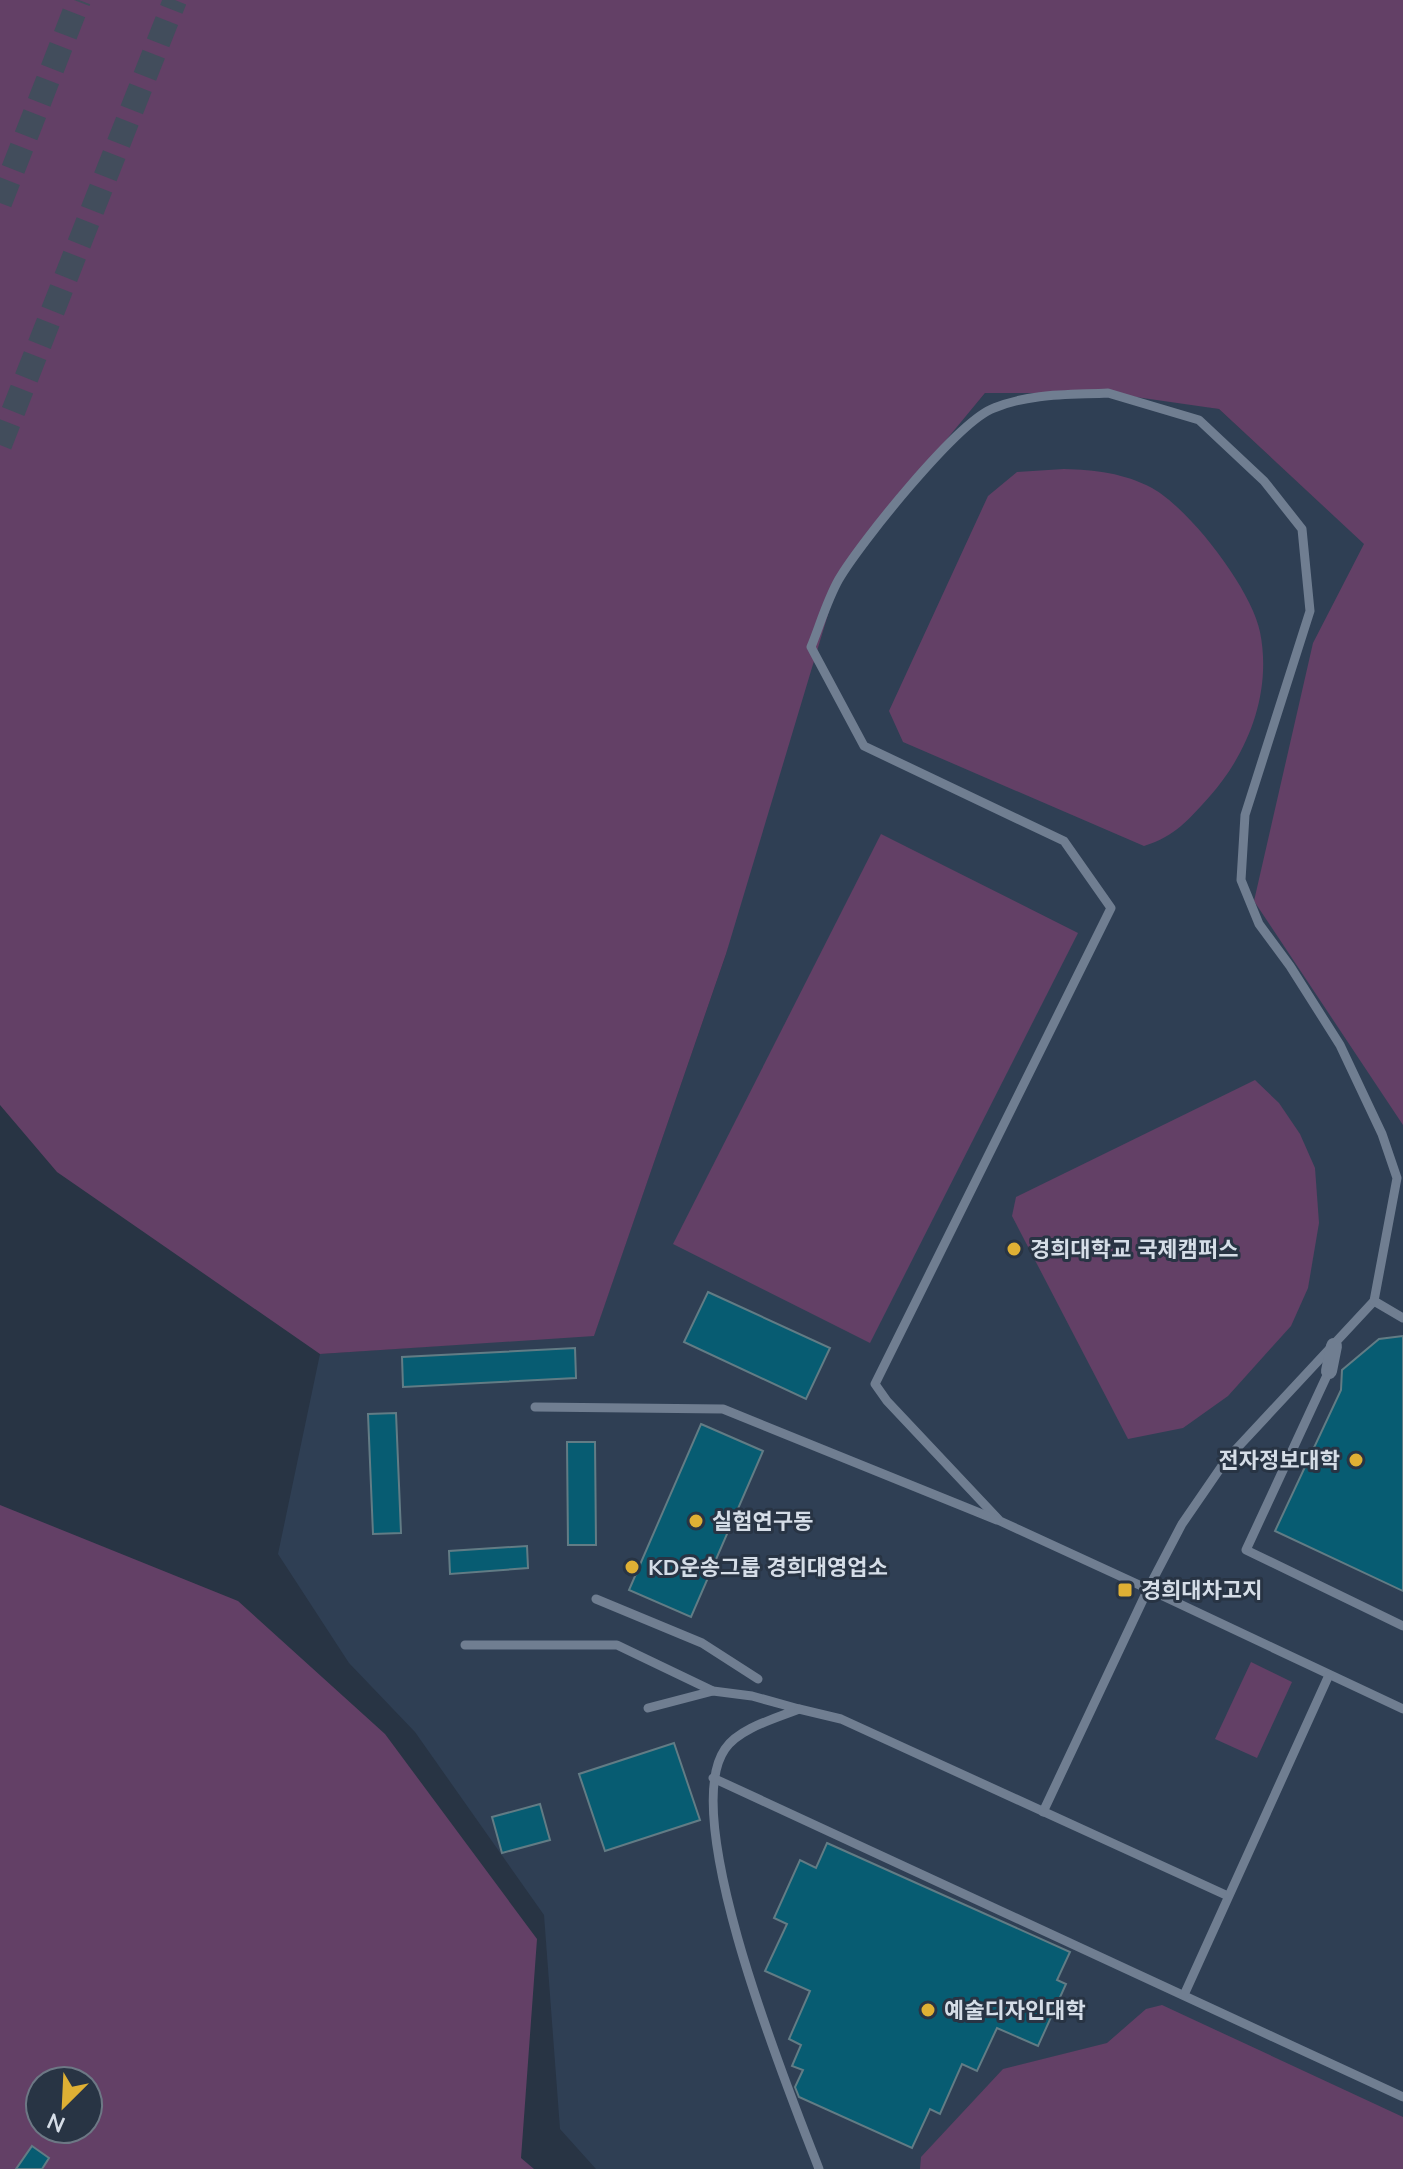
<svg xmlns="http://www.w3.org/2000/svg" width="1403" height="2169" font-family="Mulish,'Noto Sans KR',sans-serif">
	<style>
		.built { fill: #2f3f54 }
		.green { fill: #634066; fill-rule: evenodd }
		.building { fill: #075c72; stroke: #627c85; stroke-width: 2 }
		.lines { fill: none; stroke-linecap: round; stroke-linejoin: round }
		.highway-tunnel { stroke: #424d5c; stroke-width: 24; stroke-dasharray: 24 12; stroke-linecap: butt }
		.lane { stroke: #707e91; stroke-width: 9 }
		.street { stroke: #707e91; stroke-width: 16 }
		.poi-dot { fill: #dfb034; stroke: #283444; stroke-width: 3 }
		.labels { text-anchor: middle; dominant-baseline: central; stroke-width: 6; stroke-linejoin: round; paint-order: stroke }
		.poi-label { font-size: 22px; font-weight: bold; fill: #d5dde7; stroke: #283444; text-anchor: start }
	</style>
	<rect width="100%" height="100%" fill="#283444"/>
	<path class="built" d="M 1018,372 L 1219,409 L 1380,558 L 1403,591 L 1403,2169 L 596,2169 L 560,2129 L 544,1915 L 415,1732 L 349,1663 L 278,1554 L 320,1354 L 594,1335 L 726,954 L 812,596 L 985,393 Z"/>
	<g class="green">
		<path d="M 0,0 L 1403,0 L 1403,1125 L 1254,901 L 1313,643 L 1364,544 L 1219,409 L 1108,393 L 985,393 L 870,532 L 838,581 L 726,954 L 594,1336 L 320,1354 L 57,1172 L 0,1105 Z"/>
		<path d="M 1064,469 C 1095,470 1124,473 1152,488 C 1190,509 1252,590 1260,632 C 1272,691 1249,752 1210,796 C 1188,820 1176,836 1144,846 L 903,742 L 889,711 L 988,496 L 1017,472 Z"/>
		<path d="M 881,834 L 1078,933 L 870,1343 L 673,1244 Z"/>
		<path d="M 1255,1080 L 1279,1103 L 1300,1134 L 1315,1168 L 1319,1223 L 1308,1288 L 1291,1326 L 1228,1396 L 1183,1428 L 1128,1439 L 1012,1216 L 1016,1197 Z"/>
		<path d="M 0,1505 L 238,1601 L 385,1734 L 537,1939 L 521,2158 L 534,2169 L 0,2169 ZM 40,2081 L 88,2081 L 88,2129 L 40,2129 Z"/>
		<path d="M 1251,1662 L 1292,1682 L 1257,1758 L 1215,1739 Z"/>
		<path d="M 1162,2005 L 1403,2117 L 1403,2169 L 920,2169 L 921,2157 L 1003,2069 L 1107,2043 L 1146,2009 Z"/>
	</g>
	<g class="building">
		<path d="M 708,1292 L 830,1348 L 806,1399 L 684,1342 Z"/>
		<path d="M 1403,1336 L 1403,1591 L 1275,1531 L 1341,1390 L 1342,1370 L 1379,1339 Z"/>
		<path d="M 575,1348 L 576,1378 L 403,1387 L 402,1357 Z"/>
		<path d="M 396,1413 L 401,1533 L 373,1534 L 368,1414 Z"/>
		<path d="M 701,1424 L 763,1451 L 691,1617 L 629,1590 Z"/>
		<path d="M 567,1442 L 595,1442 L 596,1545 L 568,1545 Z"/>
		<path d="M 527,1546 L 528,1568 L 450,1574 L 449,1551 Z"/>
		<path d="M 674,1743 L 700,1820 L 605,1851 L 579,1774 Z"/>
		<path d="M 540,1804 L 550,1840 L 502,1853 L 492,1817 Z"/>
		<path d="M 827,1843 L 1070,1952 L 1057,1980 L 1066,1984 L 1038,2046 L 997,2028 L 977,2071 L 962,2064 L 940,2114 L 930,2109 L 912,2148 L 799,2097 L 795,2087 L 803,2070 L 792,2066 L 801,2045 L 789,2039 L 810,1991 L 765,1971 L 787,1924 L 774,1918 L 800,1860 L 816,1868 Z"/>
		<path d="M 32,2146 L 49,2158 L 42,2169 L 16,2169 Z"/>
	</g>
	<g class="lines">
		<g class="highway-tunnel">
			<path d="M 0,203 L 79,0"/>
			<path d="M 0,445 L 175,0"/>
		</g>
		<g class="lane">
			<path d="M 1108,393 L 1199,420 L 1264,481 L 1302,529 L 1310,611 L 1245,815 L 1241,880 L 1259,924 L 1290,966 L 1340,1045 L 1382,1134 L 1397,1178 L 1374,1301 L 1226,1460 L 1182,1524 L 1148,1589 L 1000,1521 L 887,1401 L 875,1384 L 1111,908 L 1064,841 L 864,746 L 811,647 C 820,625 827,600 839,579 C 860,543 958,421 994,408 C 1031,393 1069,395 1108,393 Z"/>
			<path d="M 1374,1301 L 1403,1318"/>
			<path d="M 1329,1371 L 1246,1550 L 1403,1626"/>
			<path d="M 535,1407 L 723,1409 L 997,1520"/>
			<path d="M 596,1599 L 702,1643 L 758,1679"/>
			<path d="M 465,1645 L 617,1645 L 713,1691 L 752,1696 L 799,1709 C 777,1718 739,1728 725,1749 C 677,1818 789,2091 819,2169"/>
			<path d="M 648,1708 L 713,1691"/>
			<path d="M 799,1709 L 841,1719 L 1228,1896"/>
			<path d="M 713,1778 L 1403,2097"/>
			<path d="M 1043,1812 L 1148,1589 L 1403,1709"/>
			<path d="M 1184,1995 L 1329,1675"/>
		</g>
		<path class="street" d="M 1329,1371 L 1334,1346"/>
	</g>
	<g class="poi-dot">
		<circle cx="1014" cy="1249" r="8"/>
		<circle cx="1356" cy="1460" r="8"/>
		<circle cx="696" cy="1521" r="8"/>
		<circle cx="632" cy="1567" r="8"/>
		<rect x="1117" y="1582" width="16" height="16" rx="4"/>
		<circle cx="928" cy="2010" r="8"/>
	</g>
	<g class="labels">
		<g class="poi-label">
			<text x="1030" y="1249">경희대학교 국제캠퍼스</text>
			<text x="1340" y="1460" text-anchor="end">전자정보대학</text>
			<text x="712" y="1521">실험연구동</text>
			<text x="648" y="1567">KD운송그룹 경희대영업소</text>
			<text x="1141" y="1590">경희대차고지</text>
			<text x="944" y="2010">예술디자인대학</text>
		</g>
	</g>
	<g transform="translate(64 2105) rotate(204)"><circle r="38" fill="#283444" stroke="#6d7885" stroke-width="2"/>
	<path d="M0-6L14 30L0 20L-14 30Z" fill="#dfb034"/>
	<text y="-12" font-size="22" font-weight="bold" text-anchor="middle" fill="#d5dde7">N</text>
	</g>
</svg>
